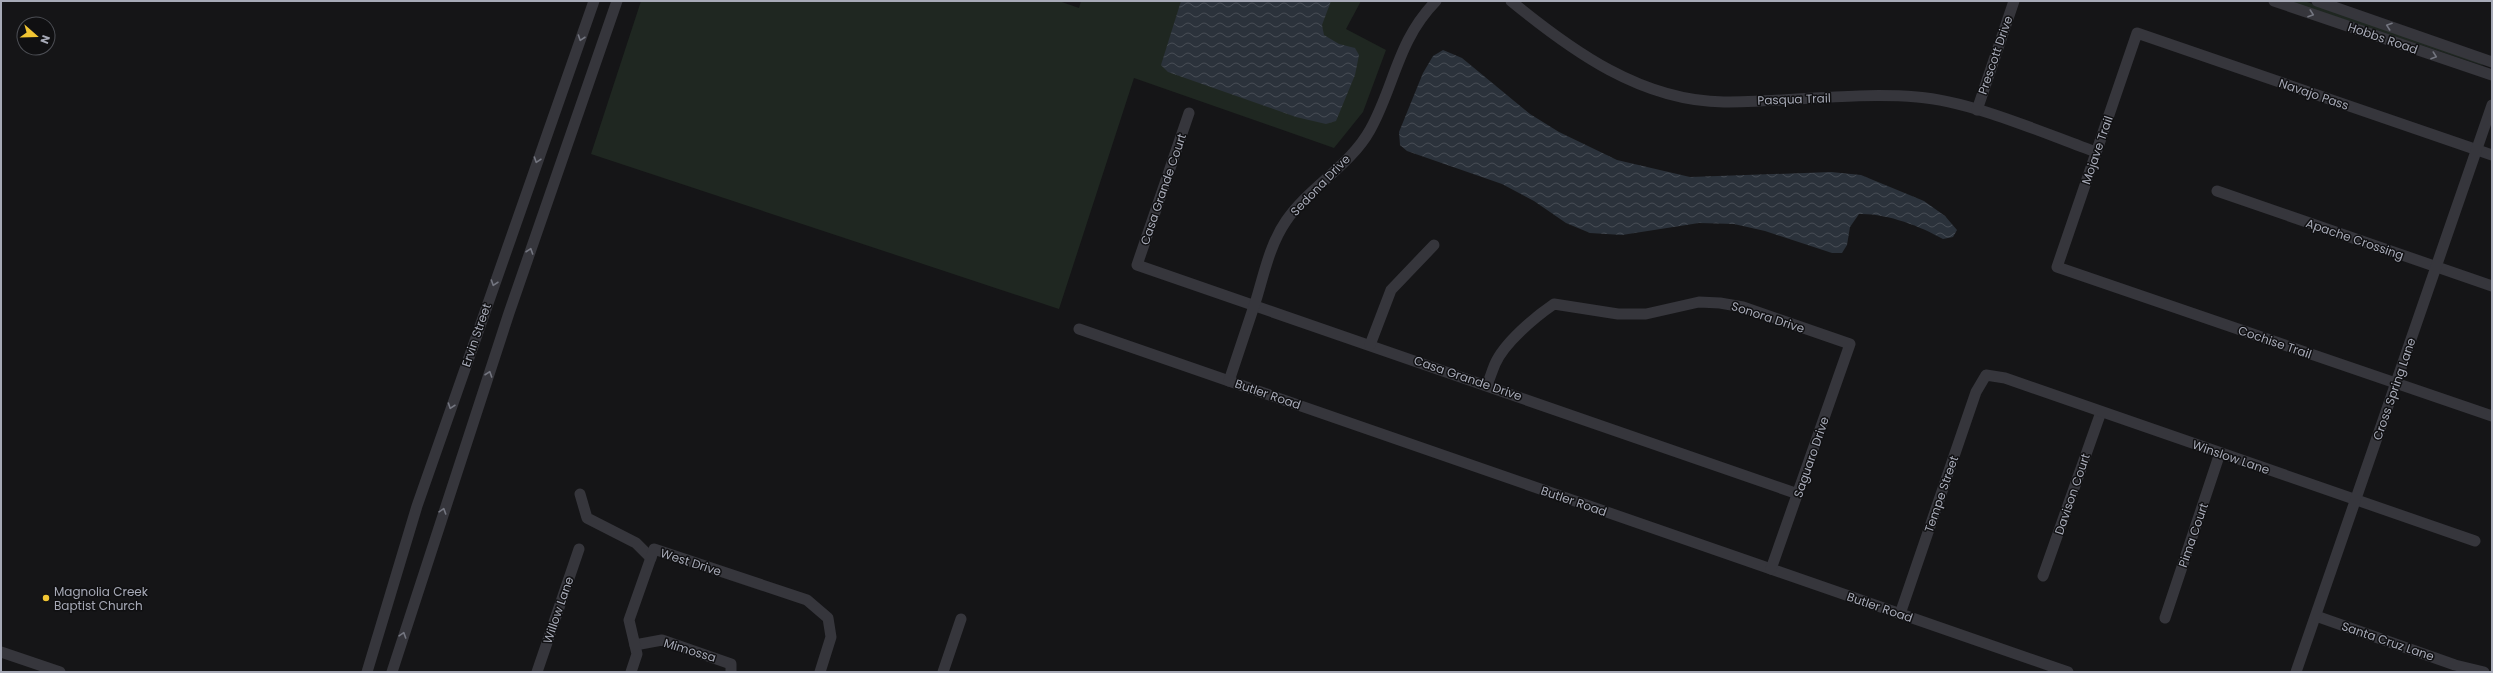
<svg xmlns="http://www.w3.org/2000/svg" width="2493" height="673" font-family="Poppins,sans-serif">
	<style>
		.green { fill: #1f2721 }
		.water { fill: url(#water-waves) }
		.lines { fill: none; stroke-linecap: round; stroke-linejoin: round }
		.minor { stroke: #36363c; stroke-width: 11 }
		.oneway { stroke: #747680 }
		.poi-dot { fill: #f1c533; stroke: #101012; stroke-width: 1.5 }
		.labels { text-anchor: middle; dominant-baseline: central; stroke-width: 3; stroke-linejoin: round; paint-order: stroke }
		.street-label { font-size: 12px; fill: #a7aab7; stroke: #101012 }
		.poi-label { font-size: 12px; fill: #a7aab7; stroke: #101012; text-anchor: start }
	</style>
	<defs>
		<pattern id="water-waves" width="16" height="10" patternUnits="userSpaceOnUse"><rect width="16" height="10" fill="#2b323b"/><path d="M0 5q4-4 8 0t8 0" fill="none" stroke="#474d55"/></pattern>
	</defs>
	<rect width="100%" height="100%" fill="#151517"/>
	<g class="green">
		<path d="M 641,1 L 1059,1 L 1079,8 L 1081,1 L 1361,1 L 1346,29 L 1386,50 L 1363,112 L 1334,148 L 1134,78 L 1059,309 L 591,154 Z"/>
		<path d="M 2288,1 L 2304,1 L 2474,59 L 2484,66 Z"/>
	</g>
	<g class="water">
		<path d="M 1181,1 L 1331,1 L 1322,25 L 1324,35 L 1339,44 L 1355,48 L 1359,55 L 1355,75 L 1336,121 L 1326,124 L 1296,117 L 1168,72 L 1161,65 Z"/>
		<path d="M 1443,50 L 1462,58 L 1530,114 L 1559,132 L 1617,160 L 1690,177 L 1831,172 L 1861,175 L 1924,201 L 1945,216 L 1957,230 L 1953,237 L 1943,239 C 1920,226 1886,213 1859,214 L 1850,227 L 1847,245 L 1842,253 L 1832,253 L 1765,231 L 1734,224 L 1699,223 L 1622,235 L 1590,233 L 1566,223 L 1534,201 L 1502,184 L 1407,151 L 1400,145 L 1399,132 L 1423,73 L 1433,56 Z"/>
	</g>
	<g class="lines">
		<g class="minor">
			<path d="M 1511,1 C 1572,51 1641,101 1724,102 C 1788,102 1853,92 1917,97 C 1971,101 2043,133 2096,152"/>
			<path d="M 2274,1 L 2492,75"/>
			<path d="M 2317,1 L 2492,62"/>
			<path d="M 1977,110 L 2014,1"/>
			<path d="M 1189,113 L 1137,265 L 1798,494"/>
			<path d="M 2492,155 L 2137,33 L 2057,267 L 2492,416"/>
			<path d="M 2217,191 L 2492,286"/>
			<path d="M 1079,329 L 2068,672"/>
			<path d="M 1370,345 L 1391,290 L 1434,245"/>
			<path d="M 1229,381 C 1238,354 1247,327 1256,300 C 1264,274 1270,244 1286,221 C 1309,187 1350,166 1370,130 C 1395,85 1397,41 1436,1"/>
			<path d="M 1487,385 C 1490,378 1492,371 1495,364 C 1504,343 1535,317 1554,304 L 1618,314 L 1646,314 L 1699,302 L 1720,303 L 1743,307 L 1850,344 L 1771,569"/>
			<path d="M 580,494 L 587,518 L 636,543 L 651,558"/>
			<path d="M 2043,576 L 2101,412"/>
			<path d="M 1900,614 L 1976,392 L 1986,375 L 2005,378 L 2475,541"/>
			<path d="M 2316,616 L 2455,665 L 2484,672"/>
			<path d="M 2165,618 L 2220,453"/>
			<path d="M 635,645 L 662,640 L 731,664 L 731,672"/>
			<path d="M 1,652 L 60,672"/>
			<path d="M 367,672 L 417,506 L 594,1"/>
			<path d="M 392,672 L 509,313 L 617,1"/>
			<path d="M 537,672 L 579,549"/>
			<path d="M 631,672 L 637,654 L 629,620 L 654,549 L 807,600 L 828,618 L 831,637 L 820,672"/>
			<path d="M 943,672 L 961,619"/>
			<path d="M 2296,672 L 2492,105"/>
		</g>
	</g>
	<defs><path id="oneway-chevron" d="M-2-3.5L2.5 0L-2 3.5" fill="none" stroke-width="1.6" stroke-linecap="round" stroke-linejoin="round"/></defs>
	<g class="oneway">
		<use href="#oneway-chevron" transform="translate(2311 14) rotate(19)"/>
		<use href="#oneway-chevron" transform="translate(2389 26) rotate(-161)"/>
		<use href="#oneway-chevron" transform="translate(581 38) rotate(109)"/>
		<use href="#oneway-chevron" transform="translate(2434 56) rotate(19)"/>
		<use href="#oneway-chevron" transform="translate(537 160) rotate(109)"/>
		<use href="#oneway-chevron" transform="translate(530 251) rotate(-71)"/>
		<use href="#oneway-chevron" transform="translate(494 283) rotate(109)"/>
		<use href="#oneway-chevron" transform="translate(489 374) rotate(-71)"/>
		<use href="#oneway-chevron" transform="translate(451 406) rotate(109)"/>
		<use href="#oneway-chevron" transform="translate(443 511) rotate(-72)"/>
		<use href="#oneway-chevron" transform="translate(403 635) rotate(-72)"/>
	</g>
	<circle class="poi-dot" cx="46" cy="598" r="4"/>
	<g class="labels">
		<g class="street-label">
			<text transform="translate(2383 38) rotate(19)">Hobbs Road</text>
			<text transform="translate(1995 55) rotate(-71)">Prescott Drive</text>
			<text transform="translate(2314 94) rotate(19)">Navajo Pass</text>
			<text transform="translate(1794 99) rotate(-2)">Pasqua Trail</text>
			<text transform="translate(2097 150) rotate(-71)">Mojave Trail</text>
			<text transform="translate(1320 185) rotate(-46)">Sedona Drive</text>
			<text transform="translate(1163 189) rotate(-71)">Casa Grande Court</text>
			<text transform="translate(2355 239) rotate(19)">Apache Crossing</text>
			<text transform="translate(1768 317) rotate(18)">Sonora Drive</text>
			<text transform="translate(476 335) rotate(-71)">Ervin Street</text>
			<text transform="translate(2275 342) rotate(19)">Cochise Trail</text>
			<text transform="translate(1468 378) rotate(19)">Casa Grande Drive</text>
			<text transform="translate(2394 389) rotate(-71)">Cross Spring Lane</text>
			<text transform="translate(1268 394) rotate(19)">Butler Road</text>
			<text transform="translate(1811 457) rotate(-71)">Saguaro Drive</text>
			<text transform="translate(2231 457) rotate(19)">Winslow Lane</text>
			<text transform="translate(1941 494) rotate(-71)">Tempe Street</text>
			<text transform="translate(2072 494) rotate(-71)">Davison Court</text>
			<text transform="translate(1574 501) rotate(19)">Butler Road</text>
			<text transform="translate(2193 535) rotate(-71)">Pima Court</text>
			<text transform="translate(691 562) rotate(18)">West Drive</text>
			<text transform="translate(1880 607) rotate(19)">Butler Road</text>
			<text transform="translate(558 610) rotate(-71)">Willow Lane</text>
			<text transform="translate(2388 641) rotate(19)">Santa Cruz Lane</text>
			<text transform="translate(690 650) rotate(17)">Mimossa</text>
		</g>
		<g class="poi-label">
			<text x="54" y="591">Magnolia Creek<tspan x="54" dy="14">Baptist Church</tspan></text>
		</g>
	</g>
	<rect width="2493" height="673" fill="none" stroke="#a7aab7" stroke-width="4"/>
	<g transform="translate(36 36) rotate(110)"><circle r="19" fill="#101012" stroke="#4c4e54"/>
	<path d="M0-3L7 15L0 10L-7 15Z" fill="#f1c533"/>
	<text y="-6" font-size="11" font-weight="bold" text-anchor="middle" fill="#a7aab7">N</text>
	</g>
</svg>
